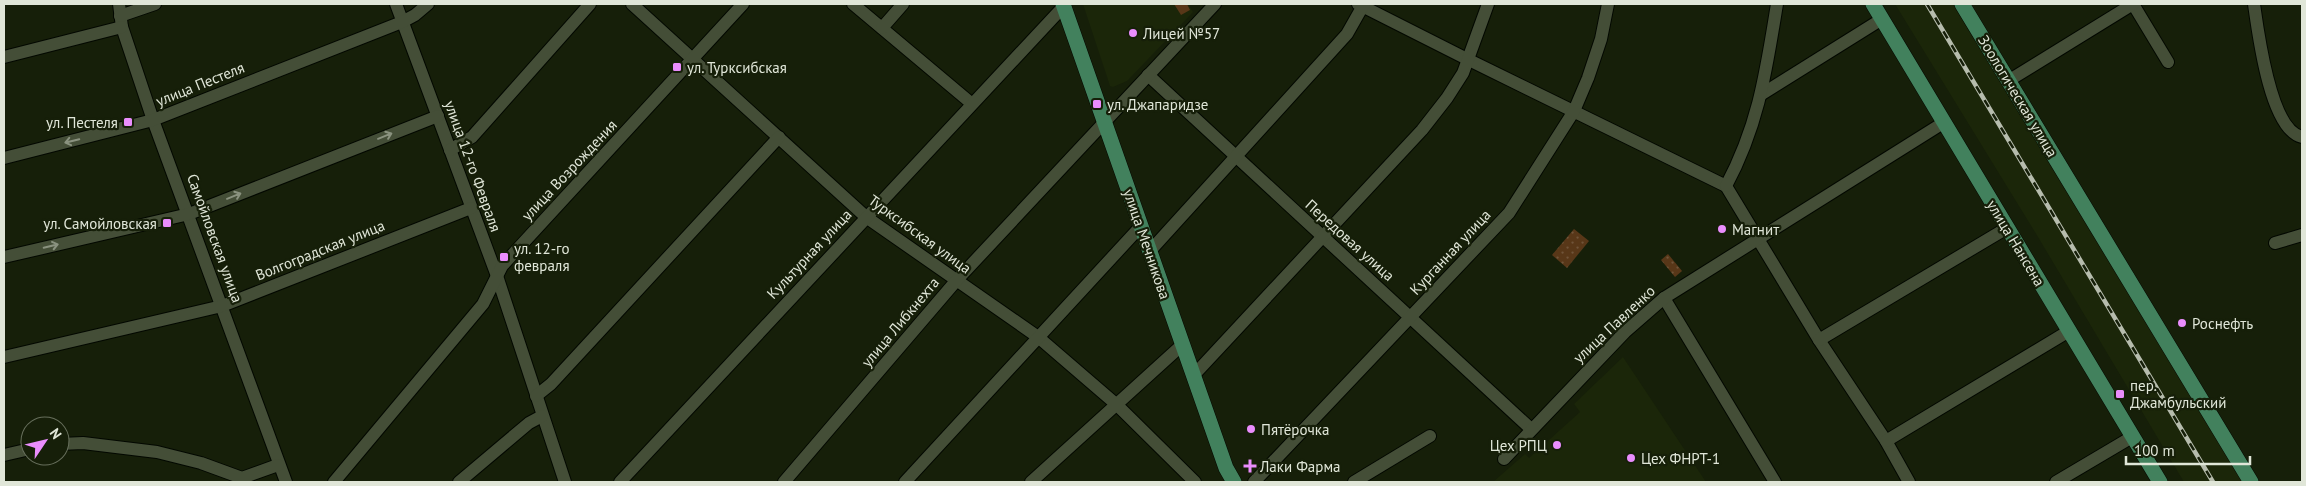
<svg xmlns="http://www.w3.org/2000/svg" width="2306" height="486" font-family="'PT Sans',sans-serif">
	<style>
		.built { fill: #1b2609 }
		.park { fill: url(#park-dots) }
		.pitch { fill: #583718 }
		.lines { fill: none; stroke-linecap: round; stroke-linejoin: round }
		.minor-casing { stroke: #030800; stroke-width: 14 }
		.major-casing { stroke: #030800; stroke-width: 16 }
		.minor { stroke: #444e37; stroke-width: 12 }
		.major { stroke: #42815d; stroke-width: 15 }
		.rail-casing { stroke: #b6bcad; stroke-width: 4.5 }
		.rail { stroke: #161f09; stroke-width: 2.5; stroke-dasharray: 8; stroke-linecap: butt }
		.oneway { stroke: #8a927f }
		.poi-dot { fill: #ea8dfd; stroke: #161f09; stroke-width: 2 }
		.labels { text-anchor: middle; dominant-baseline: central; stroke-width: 4.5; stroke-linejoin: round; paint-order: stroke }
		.poi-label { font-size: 15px; fill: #e0e6d8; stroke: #161f09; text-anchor: start }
		.street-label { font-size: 15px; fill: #e0e6d8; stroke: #161f09 }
	</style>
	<defs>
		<pattern id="park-dots" width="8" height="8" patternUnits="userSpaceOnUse" patternTransform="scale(1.25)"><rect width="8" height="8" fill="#583718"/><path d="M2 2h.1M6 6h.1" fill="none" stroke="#705439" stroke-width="1.8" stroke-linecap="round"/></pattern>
	</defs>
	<rect width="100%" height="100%" fill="#161f09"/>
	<g class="built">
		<path d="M 1083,4 L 1188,4 L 1193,12 L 1127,81 L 1113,87 L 1110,86 Z"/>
		<path d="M 1895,4 L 1953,4 L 2244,482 L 2184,482 L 2038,237 Z"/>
		<path d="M 1623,357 L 1706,482 L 1493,482 L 1525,454 L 1529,458 L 1580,412 L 1574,404 Z"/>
	</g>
	<g class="park">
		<path d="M 1574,229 L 1589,241 L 1567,268 L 1552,255 Z"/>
		<path d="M 1668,254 L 1682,271 L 1675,277 L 1661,260 Z"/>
	</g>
	<path class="pitch" d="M 1174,4 L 1187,4 L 1190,10 L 1181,15 Z"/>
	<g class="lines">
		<g class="minor-casing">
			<g id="minor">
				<path d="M 119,4 L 122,27 L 153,120 L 286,482"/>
				<path d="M 396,4 L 497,276 L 565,482"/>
				<path d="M 632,4 L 866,217 L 1038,337 L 1117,405 L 1195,482"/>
				<path d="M 853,4 L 971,103"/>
				<path d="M 1358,4 L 1469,60 L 1726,186"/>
				<path d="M 2133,4 L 2168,62"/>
				<path d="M 2254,4 C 2258,32 2270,130 2302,137"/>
				<path d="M 120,16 L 155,4"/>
				<path d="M 882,28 L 903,4"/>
				<path d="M 4,57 L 122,27"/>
				<path d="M 1148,75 L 1531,429"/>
				<path d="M 2008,81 L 2133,4"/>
				<path d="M 1762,94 L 1882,19"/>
				<path d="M 450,150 L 472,137 L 590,4"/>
				<path d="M 4,158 L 153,120 L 402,22 L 415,15 L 428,4"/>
				<path d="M 1726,186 L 1819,340 L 1886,441 L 1909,482"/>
				<path d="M 1726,186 C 1759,124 1766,71 1777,4"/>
				<path d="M 2275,243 L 2302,235"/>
				<path d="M 1150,251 L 1347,34 L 1364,4"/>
				<path d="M 4,257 L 189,214 L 438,116"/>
				<path d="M 1664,298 L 1775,482"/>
				<path d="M 1819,340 L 2007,228"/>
				<path d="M 4,357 L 222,306 L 471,208"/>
				<path d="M 1193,376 L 1422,130 L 1447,98 L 1463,73 L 1488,4"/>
				<path d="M 536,396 L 551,384 L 779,137"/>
				<path d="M 1886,441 L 2069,331"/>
				<path d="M 60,444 L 83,443 L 157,452 L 201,463 L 242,478 L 278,465"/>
				<path d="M 4,455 L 30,449"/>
				<path d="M 1504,459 L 1625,332 L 1664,298 L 1943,123"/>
				<path d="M 334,482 L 483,304 L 502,266 L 743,4"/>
				<path d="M 459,482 L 529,423 L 542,416"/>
				<path d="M 620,482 L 1064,6"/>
				<path d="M 784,482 L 956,281 L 1215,4"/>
				<path d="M 905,482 L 1141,226"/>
				<path d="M 1031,482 L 1182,345"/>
				<path d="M 1254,482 L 1509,213 L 1574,111 L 1588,78 L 1601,39 L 1608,4"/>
				<path d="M 1354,482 L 1430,436"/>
				<path d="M 2056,482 L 2132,437"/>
			</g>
		</g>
		<g class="major-casing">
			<g id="major">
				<path d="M 1063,4 C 1118,158 1171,313 1226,468 L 1234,482"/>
				<path d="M 1873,4 L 2160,482"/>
				<path d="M 1962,4 L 2251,482"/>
			</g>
		</g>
		<use href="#minor" class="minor"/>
		<use href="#major" class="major"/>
		<g class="rail-casing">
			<path id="rail" d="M 1927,4 L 2213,482"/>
		</g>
		<use href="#rail" class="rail"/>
	</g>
	<defs><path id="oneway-shaft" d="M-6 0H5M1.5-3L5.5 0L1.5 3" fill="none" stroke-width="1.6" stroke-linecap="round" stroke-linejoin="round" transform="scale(1.25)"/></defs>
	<g class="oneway">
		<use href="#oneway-shaft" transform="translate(385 136) rotate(-22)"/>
		<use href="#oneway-shaft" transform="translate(72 141) rotate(166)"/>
		<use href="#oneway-shaft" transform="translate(234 196) rotate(-22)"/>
		<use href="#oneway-shaft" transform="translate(51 246) rotate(-13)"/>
	</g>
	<g class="poi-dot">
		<circle cx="1133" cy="33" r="5"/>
		<rect x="672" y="62" width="10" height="10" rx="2.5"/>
		<rect x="1092" y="99" width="10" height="10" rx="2.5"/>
		<rect x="123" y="117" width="10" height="10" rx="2.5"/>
		<rect x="162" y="218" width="10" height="10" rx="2.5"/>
		<circle cx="1722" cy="229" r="5"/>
		<rect x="499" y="252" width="10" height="10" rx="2.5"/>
		<circle cx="2182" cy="323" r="5"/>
		<rect x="2115" y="389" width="10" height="10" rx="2.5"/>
		<circle cx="1251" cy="429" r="5"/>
		<circle cx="1557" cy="445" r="5"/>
		<circle cx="1631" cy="458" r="5"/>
		<path d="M1247.5 458.5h5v5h5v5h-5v5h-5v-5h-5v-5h5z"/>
	</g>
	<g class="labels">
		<g class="poi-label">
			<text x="1143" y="33">Лицей №57</text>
			<text x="687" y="67">ул. Турксибская</text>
			<text x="1107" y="104">ул. Джапаридзе</text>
			<text x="118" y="122" text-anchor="end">ул. Пестеля</text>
			<text x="157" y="223" text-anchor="end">ул. Самойловская</text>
			<text x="1732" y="229">Магнит</text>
			<text x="514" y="248">ул. 12-го<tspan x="514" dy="17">февраля</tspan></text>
			<text x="2192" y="323">Роснефть</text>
			<text x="2130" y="385">пер.<tspan x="2130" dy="17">Джамбульский</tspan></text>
			<text x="1261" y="429">Пятёрочка</text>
			<text x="1547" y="445" text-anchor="end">Цех РПЦ</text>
			<text x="1641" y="458">Цех ФНРТ-1</text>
			<text x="1260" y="466">Лаки Фарма</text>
		</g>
		<g class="street-label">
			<text transform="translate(200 84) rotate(-22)">улица Пестеля</text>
			<text transform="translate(2018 96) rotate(59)">Зоологическая улица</text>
			<text transform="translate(473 166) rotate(70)">улица 12-го Февраля</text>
			<text transform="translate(569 170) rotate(-47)">улица Возрождения</text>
			<text transform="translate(920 234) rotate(36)">Турксибская улица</text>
			<text transform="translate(215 238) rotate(70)">Самойловская улица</text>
			<text transform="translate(1350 240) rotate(42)">Передовая улица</text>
			<text transform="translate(2016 243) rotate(59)">улица Нансена</text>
			<text transform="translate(1147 244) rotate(71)">улица Мечникова</text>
			<text transform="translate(320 250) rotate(-22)">Волгоградская улица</text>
			<text transform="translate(1450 252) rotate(-47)">Курганная улица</text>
			<text transform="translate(809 254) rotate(-47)">Культурная улица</text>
			<text transform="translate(900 322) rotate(-50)">улица Либкнехта</text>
			<text transform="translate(1614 324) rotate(-43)">улица Павленко</text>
		</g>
	</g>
	<rect width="2306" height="486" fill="none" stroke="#e0e6d8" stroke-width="10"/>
	<g transform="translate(45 441) rotate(55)"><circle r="24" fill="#161f09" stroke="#676f5c"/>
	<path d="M0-4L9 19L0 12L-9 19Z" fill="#ea8dfd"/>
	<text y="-8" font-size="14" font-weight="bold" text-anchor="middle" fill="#e0e6d8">N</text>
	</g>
	<path d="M2126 456v8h124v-8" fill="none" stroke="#e0e6d8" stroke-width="2.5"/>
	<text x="2134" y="456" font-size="15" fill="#e0e6d8" stroke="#161f09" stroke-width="4" paint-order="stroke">100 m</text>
</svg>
